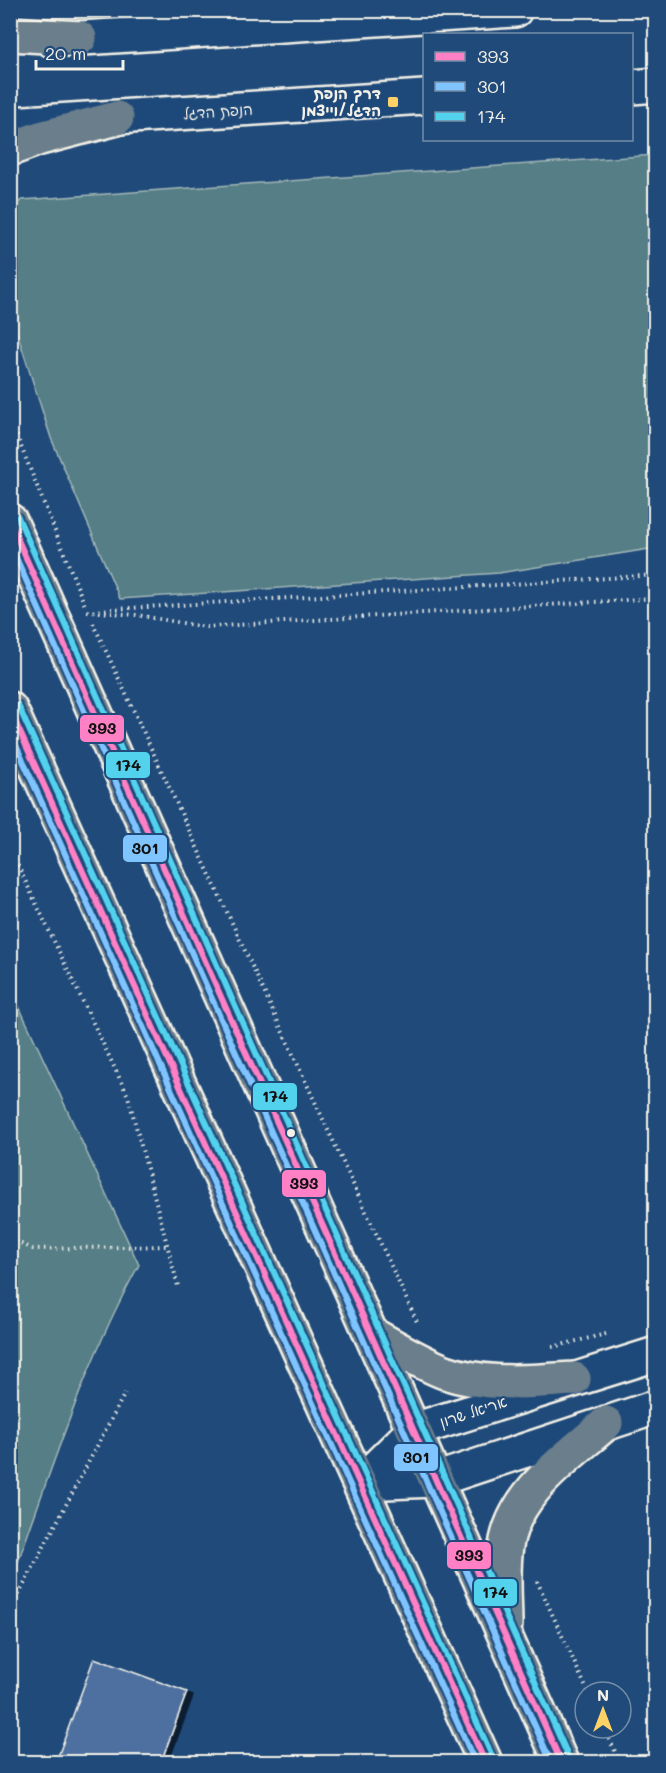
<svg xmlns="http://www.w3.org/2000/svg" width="666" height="1773" font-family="Mali,'Playpen Sans Hebrew',sans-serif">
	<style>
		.green { fill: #557e86; stroke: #a4b8b7; stroke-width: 1.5 }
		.building { fill: #4d70a0; stroke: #f4f1e8; stroke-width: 1.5; filter: url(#shadow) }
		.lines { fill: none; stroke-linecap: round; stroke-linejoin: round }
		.tertiary-casing { stroke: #f4f1e8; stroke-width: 38 }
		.secondary-casing { stroke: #f4f1e8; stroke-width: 38 }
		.primary-casing { stroke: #f4f1e8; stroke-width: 38 }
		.path { stroke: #f4f1e8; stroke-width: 4; stroke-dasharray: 1.5 4.5; stroke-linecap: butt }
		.tertiary { stroke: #1f4a7a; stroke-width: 33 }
		.secondary { stroke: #1f4a7a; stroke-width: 33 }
		.primary { stroke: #6b7e8b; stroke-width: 33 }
		.bus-1-casing { stroke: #1f4a7a; stroke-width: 10 }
		.bus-2-casing { stroke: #1f4a7a; stroke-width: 10 }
		.bus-3-casing { stroke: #1f4a7a; stroke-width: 10 }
		.bus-1 { stroke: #ff80c5; stroke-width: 6 }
		.bus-2 { stroke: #80c4ff; stroke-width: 6 }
		.bus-3 { stroke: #53d2ee; stroke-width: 6 }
		.poi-dot { fill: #ffd166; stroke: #1f4a7a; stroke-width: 2 }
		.bus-dot { fill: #f4f1e8; stroke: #1f4a7a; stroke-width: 2 }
		.labels { text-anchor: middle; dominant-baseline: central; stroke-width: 4.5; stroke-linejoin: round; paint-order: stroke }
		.poi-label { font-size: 15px; font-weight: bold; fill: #f4f1e8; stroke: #1f4a7a; text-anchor: end }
		.street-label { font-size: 15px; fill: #f4f1e8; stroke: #1f4a7a }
		.line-badge { stroke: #1f4a7a; stroke-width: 2 }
		.pale-badge-label { font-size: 16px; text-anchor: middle; font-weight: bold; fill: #111 }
	</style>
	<defs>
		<filter id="shadow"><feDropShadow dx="6" dy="4" stdDeviation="0" flood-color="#0009"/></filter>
	</defs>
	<rect width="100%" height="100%" fill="#1f4a7a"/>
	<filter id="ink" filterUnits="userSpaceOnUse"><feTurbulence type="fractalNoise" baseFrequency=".0167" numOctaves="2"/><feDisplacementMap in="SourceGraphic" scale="12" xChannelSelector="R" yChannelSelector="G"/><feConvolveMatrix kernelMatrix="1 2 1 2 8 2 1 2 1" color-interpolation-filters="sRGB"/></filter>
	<g filter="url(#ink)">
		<g class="green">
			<path d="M 655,155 L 655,548 L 499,573 L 120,599 L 51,438 L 11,314 L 11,207 L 22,200 Z"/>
			<path d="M 10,987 L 139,1265 C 84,1363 50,1475 11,1581 Z"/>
		</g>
		<path class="building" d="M 94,1658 L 187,1692 L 161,1762 L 56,1762 Z"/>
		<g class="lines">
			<g class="tertiary-casing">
				<g id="tertiary">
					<path d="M 360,1483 L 414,1430 L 656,1354"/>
					<path d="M 360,1483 L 435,1480 L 656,1407"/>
				</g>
			</g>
			<g class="secondary-casing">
				<g id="secondary">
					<path d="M 52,40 L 515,10"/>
					<path d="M 632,87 L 656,85"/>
					<path d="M 10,124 L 424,97"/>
				</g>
			</g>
			<g class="primary-casing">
				<g id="primary">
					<path d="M 10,34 L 80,38"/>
					<path d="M 10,149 L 40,138 L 117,118"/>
					<path d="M 10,521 L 561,1762"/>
					<path d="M 10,709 L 485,1762"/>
					<path d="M 371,1334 C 395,1347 419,1362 445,1372 C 485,1386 532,1382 574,1379"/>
					<path d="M 505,1625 C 505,1599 502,1571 506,1546 C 514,1492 568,1457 606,1423"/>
				</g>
			</g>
			<g class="path">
				<path d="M 10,419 L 86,608"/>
				<path d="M 99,610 L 656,575"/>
				<path d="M 87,611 L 136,615 L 206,627 L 656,598"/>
				<path d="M 93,623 L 418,1324"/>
				<path d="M 10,849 L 128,1096 L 178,1286"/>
				<path d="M 10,1239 L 33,1249 L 168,1246"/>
				<path d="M 552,1347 L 606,1334"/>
				<path d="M 537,1581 L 588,1692"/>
				<path d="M 10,1611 L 125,1393"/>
				<path d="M 604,1728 L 620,1762"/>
			</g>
			<use href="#tertiary" class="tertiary"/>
			<use href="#secondary" class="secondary"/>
			<use href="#primary" class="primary"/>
			<g class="bus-1-casing">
				<g id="bus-1">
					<path d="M 10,522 L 561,1762"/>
					<path d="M 10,710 L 485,1762"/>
				</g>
			</g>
			<g class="bus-2-casing">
				<g id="bus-2">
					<path d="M 10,544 L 551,1762"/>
					<path d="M 10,732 L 475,1762"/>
				</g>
			</g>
			<g class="bus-3-casing">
				<g id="bus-3">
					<path d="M 18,517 L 569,1758"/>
					<path d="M 18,705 L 493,1758"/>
				</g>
			</g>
			<use href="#bus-1" class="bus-1"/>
			<use href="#bus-2" class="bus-2"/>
			<use href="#bus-3" class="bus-3"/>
		</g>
	</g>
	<rect class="poi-dot" x="387" y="96" width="12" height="12" rx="3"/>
	<circle class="bus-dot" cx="291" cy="1133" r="5"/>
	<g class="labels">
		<g class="poi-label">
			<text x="381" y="93">דרך הנפת<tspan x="381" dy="17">הדגל/וייצמן</tspan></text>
		</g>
		<g class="street-label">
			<text transform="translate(218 111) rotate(-4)">הנפת הדגל</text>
			<text transform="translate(473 1411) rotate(-18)">אריאל שרון</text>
		</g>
	</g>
	<g class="line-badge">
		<rect x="79" y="714" width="46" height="29" rx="6" fill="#ff80c5"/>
		<rect x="105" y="751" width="46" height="28" rx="6" fill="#53d2ee"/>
		<rect x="122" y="834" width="46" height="29" rx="6" fill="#80c4ff"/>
		<rect x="252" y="1082" width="46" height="29" rx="6" fill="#53d2ee"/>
		<rect x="281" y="1169" width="46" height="29" rx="6" fill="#ff80c5"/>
		<rect x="393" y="1443" width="46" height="29" rx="6" fill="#80c4ff"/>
		<rect x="446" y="1541" width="46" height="29" rx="6" fill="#ff80c5"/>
		<rect x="473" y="1578" width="45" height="29" rx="6" fill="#53d2ee"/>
	</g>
	<g class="pale-badge-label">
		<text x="102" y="734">393</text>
		<text x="128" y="771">174</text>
		<text x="145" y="854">301</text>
		<text x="275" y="1102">174</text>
		<text x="304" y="1189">393</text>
		<text x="416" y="1463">301</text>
		<text x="469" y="1561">393</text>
		<text x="495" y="1598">174</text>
	</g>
	<rect width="666" height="1773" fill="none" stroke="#1f4a7a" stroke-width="36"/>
	<rect x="18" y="18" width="630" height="1737" fill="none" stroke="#f4f1e8" stroke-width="2" filter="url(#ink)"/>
	<rect x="423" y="33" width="210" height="108" fill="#1f4a7a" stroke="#748da6" stroke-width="1.5"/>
	<rect x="435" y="52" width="30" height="9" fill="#ff80c5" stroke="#748da6" stroke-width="1.5"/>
	<text x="477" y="63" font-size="18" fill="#f4f1e8">393</text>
	<rect x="435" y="82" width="30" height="9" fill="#80c4ff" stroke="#748da6" stroke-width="1.5"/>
	<text x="477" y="93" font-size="18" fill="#f4f1e8">301</text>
	<rect x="435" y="112" width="30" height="9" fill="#53d2ee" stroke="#748da6" stroke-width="1.5"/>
	<text x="477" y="123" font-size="18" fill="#f4f1e8">174</text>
	<g transform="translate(603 1710)"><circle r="28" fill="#1f4a7a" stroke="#748da6" stroke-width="1.5"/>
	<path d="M0-4.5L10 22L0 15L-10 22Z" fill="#ffd166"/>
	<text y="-9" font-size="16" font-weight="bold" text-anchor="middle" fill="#f4f1e8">N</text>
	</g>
	<path d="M36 60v9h87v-9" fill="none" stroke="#f4f1e8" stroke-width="3"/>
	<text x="45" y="60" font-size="18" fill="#f4f1e8" stroke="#1f4a7a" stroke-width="4.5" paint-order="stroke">20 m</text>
</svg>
